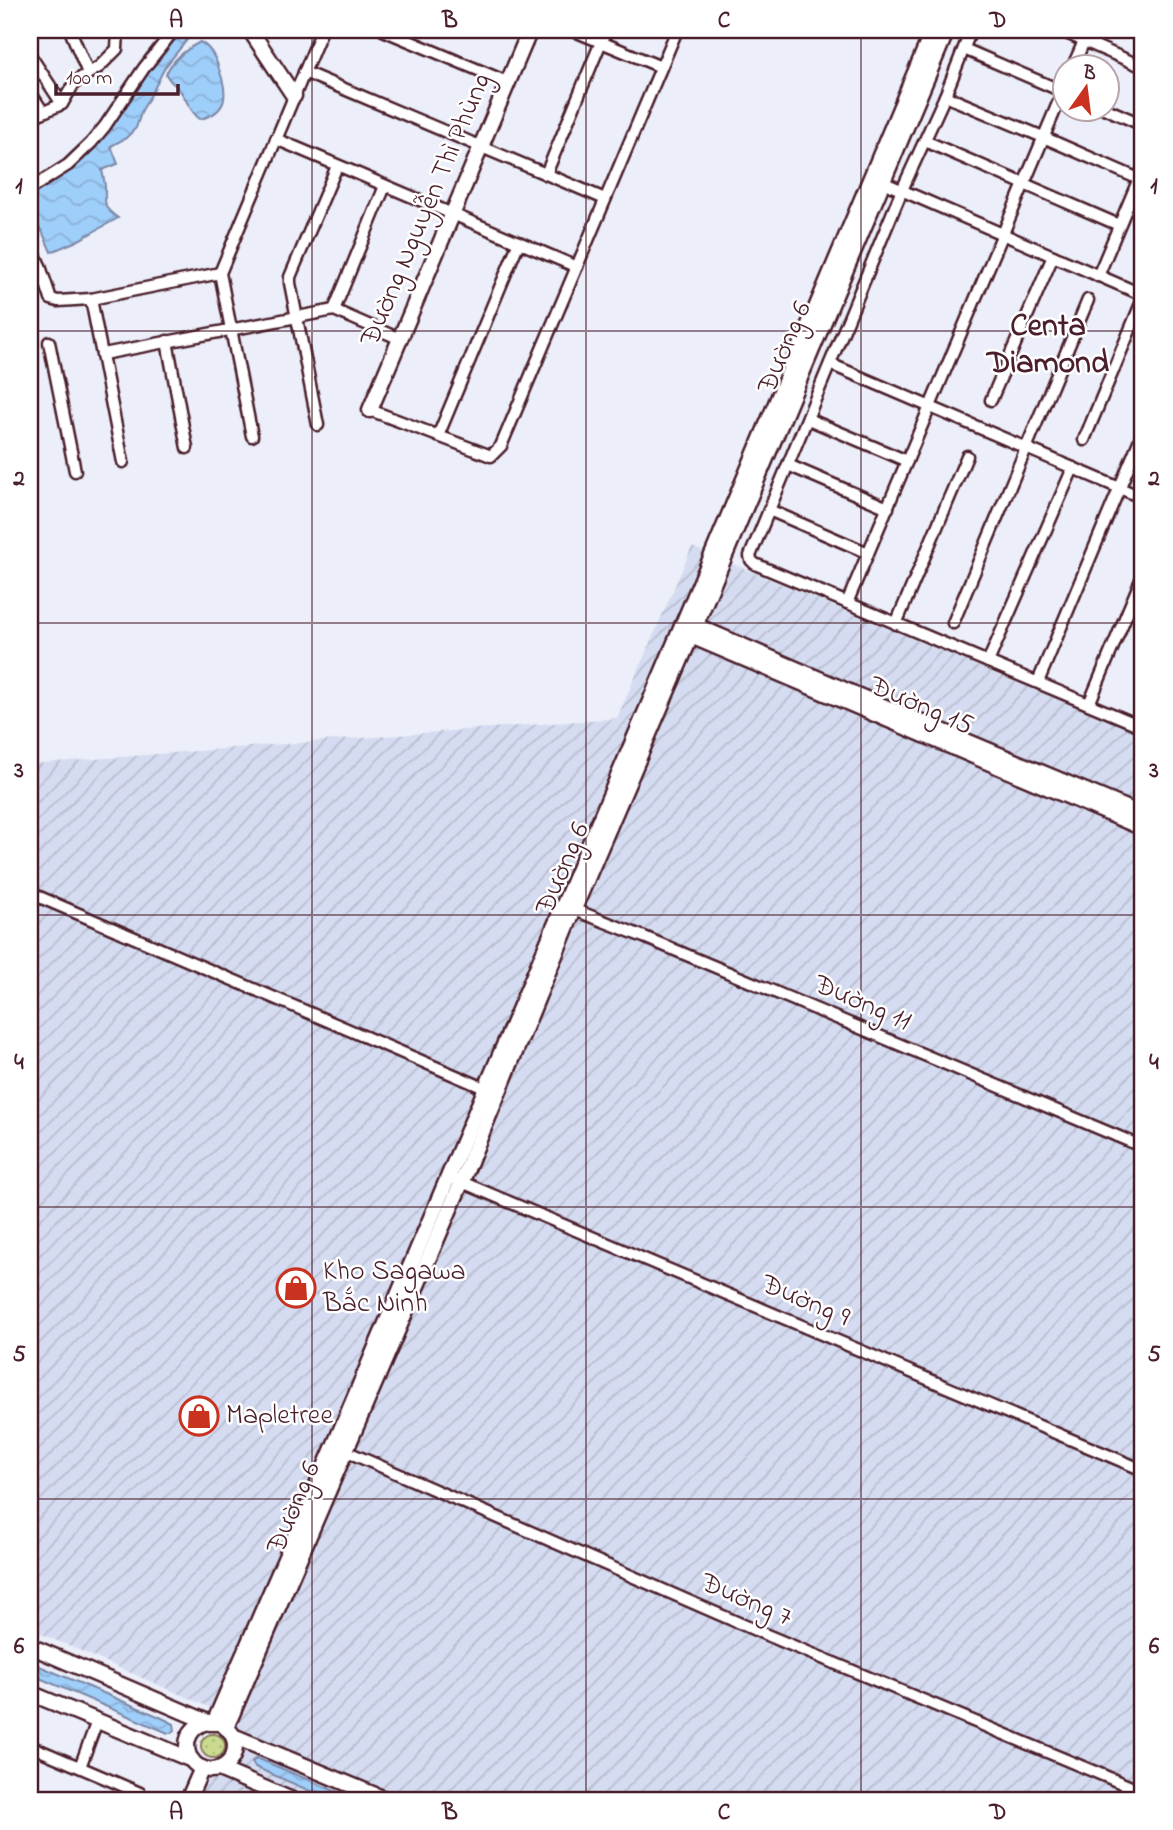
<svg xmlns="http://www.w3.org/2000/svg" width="1173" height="1830" font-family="'Indie Flower',sans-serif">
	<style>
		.industrial { fill: url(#industrial-furrows) }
		.grass { fill: url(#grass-dots); stroke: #8a7d5d; stroke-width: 2 }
		.water { fill: url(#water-waves); stroke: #7c88a7; stroke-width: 2 }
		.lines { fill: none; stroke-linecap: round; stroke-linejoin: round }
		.street-casing { stroke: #4a1f2b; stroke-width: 15 }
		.secondary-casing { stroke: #4a1f2b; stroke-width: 19 }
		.street { stroke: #fff; stroke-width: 10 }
		.secondary { stroke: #fff; stroke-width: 14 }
		.grid { fill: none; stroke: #4a1f2b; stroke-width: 2; stroke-opacity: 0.55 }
		.labels { text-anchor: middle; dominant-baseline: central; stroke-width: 5; stroke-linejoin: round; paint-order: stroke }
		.street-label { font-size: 28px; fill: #4a1f2b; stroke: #fff }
		.poi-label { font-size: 28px; fill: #4a1f2b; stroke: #fff; text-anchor: start }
		.quarter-label { font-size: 32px; font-weight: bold; fill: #4a1f2b; stroke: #fff }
		.neatline { fill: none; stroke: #4a1f2b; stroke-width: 2.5 }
		.grid-label { font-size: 23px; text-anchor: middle; font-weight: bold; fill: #4a1f2b }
	</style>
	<defs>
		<pattern id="industrial-furrows" width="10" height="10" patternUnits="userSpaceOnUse" patternTransform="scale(1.75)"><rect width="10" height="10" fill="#d5dcf1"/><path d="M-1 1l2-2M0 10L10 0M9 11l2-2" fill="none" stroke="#b8bccf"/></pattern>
		<pattern id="grass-dots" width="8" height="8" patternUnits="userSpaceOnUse" patternTransform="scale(1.75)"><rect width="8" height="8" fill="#cadb8f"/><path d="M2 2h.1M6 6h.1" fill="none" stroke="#afbc7c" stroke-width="1.8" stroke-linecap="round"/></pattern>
		<pattern id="water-waves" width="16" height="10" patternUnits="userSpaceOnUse" patternTransform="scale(1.75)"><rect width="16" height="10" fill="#9ecefa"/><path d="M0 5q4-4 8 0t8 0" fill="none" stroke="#8ab0d6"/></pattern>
	</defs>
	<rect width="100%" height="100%" fill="#eceff9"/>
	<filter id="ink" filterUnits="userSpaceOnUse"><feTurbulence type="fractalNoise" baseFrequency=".0143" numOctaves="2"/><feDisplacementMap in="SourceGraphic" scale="14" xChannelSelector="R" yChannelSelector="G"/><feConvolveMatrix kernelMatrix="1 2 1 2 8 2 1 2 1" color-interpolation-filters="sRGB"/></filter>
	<g filter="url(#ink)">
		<path class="industrial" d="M 692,547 L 1143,735 L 1143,1800 L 198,1800 L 232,1717 L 30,1629 L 30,764 L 617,718 Z"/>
		<circle class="grass" cx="213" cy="1746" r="12"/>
		<g class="water">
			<path d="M 178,30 L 195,30 L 165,67 L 153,91 L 142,110 L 136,128 L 126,138 L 111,146 L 118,164 L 102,170 C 103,176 105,182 105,188 C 105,204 103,208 118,218 L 77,241 L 51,252 L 42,231 L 30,217 L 30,195 L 67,172 L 94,146 L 143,75 Z"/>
			<path d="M 200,42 C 210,47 216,59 219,69 C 228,93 229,112 200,119 C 189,112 187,98 178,88 C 173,83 169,81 166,74 C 172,60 187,49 200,42 Z"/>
			<path d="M 30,1662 L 160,1717 L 174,1724 L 175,1731 L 172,1733 L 168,1733 L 30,1674 Z"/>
			<path d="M 256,1758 L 259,1759 L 356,1800 L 331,1800 L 255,1767 L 252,1762 Z"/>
		</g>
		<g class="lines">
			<g class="street-casing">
				<g id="street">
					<path d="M 70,30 L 88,73"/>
					<path d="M 383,30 L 507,82"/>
					<path d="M 572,30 L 661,67"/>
					<path d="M 971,30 L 945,96 L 902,190 L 750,556 L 751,560 L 755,564 L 1143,727"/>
					<path d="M 1059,30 L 1143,67"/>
					<path d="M 964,49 L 1064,92"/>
					<path d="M 30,55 L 62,104"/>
					<path d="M 1073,66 L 1089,30"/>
					<path d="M 304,72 L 605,199"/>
					<path d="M 30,92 L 43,112"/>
					<path d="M 945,96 L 1043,137 L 1139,179"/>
					<path d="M 1104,108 L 1143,125"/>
					<path d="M 30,118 L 62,104 L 73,85 L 79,79 L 99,67 L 117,49 L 118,30"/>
					<path d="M 276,139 L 577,267"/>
					<path d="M 925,141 L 1119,225"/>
					<path d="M 546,174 L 606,30"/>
					<path d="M 878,180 L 1143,295"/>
					<path d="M 30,189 L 68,165 L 91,143 L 105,126 L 144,68 L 174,30"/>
					<path d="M 30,243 L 40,266 L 51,299 L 58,301 L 91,299 L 220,273"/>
					<path d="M 30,270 L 40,266"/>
					<path d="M 1098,276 L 1143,169"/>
					<path d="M 91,299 L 123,462"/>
					<path d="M 334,310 L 385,186"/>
					<path d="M 167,341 L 187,448"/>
					<path d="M 49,342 L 75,471"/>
					<path d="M 103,354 L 334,310 L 400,339"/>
					<path d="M 830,364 L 1143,498"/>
					<path d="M 991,400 L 1053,256"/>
					<path d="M 370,410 L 491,456 L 501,446 L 677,30"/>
					<path d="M 808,419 L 907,461"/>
					<path d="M 318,425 L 290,283 L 290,277 L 337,166"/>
					<path d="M 252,436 L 220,273 L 322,30"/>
					<path d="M 438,436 L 519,242"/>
					<path d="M 1084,440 L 1143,299"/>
					<path d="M 788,465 L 888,508"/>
					<path d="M 769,510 L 868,553"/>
					<path d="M 847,603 L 1064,89"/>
					<path d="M 953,623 L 1088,300"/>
					<path d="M 896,624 L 967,456"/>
					<path d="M 988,662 L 1073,468"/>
					<path d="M 1038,682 L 1143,432"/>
					<path d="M 1089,704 L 1143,575"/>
					<path d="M 30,893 L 489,1090"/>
					<path d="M 570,908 L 644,937 L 1143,1147"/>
					<path d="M 457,1180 L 1143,1470"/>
					<path d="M 341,1449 L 755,1630 L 1143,1792"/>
					<path d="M 30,1746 L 140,1793"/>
					<path d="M 80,1767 L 97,1721"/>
				</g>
			</g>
			<g class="secondary-casing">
				<g id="secondary">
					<path d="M 250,30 L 294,96"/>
					<path d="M 370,410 L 530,30"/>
					<path d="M 687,622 L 861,697 L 1143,815"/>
					<path d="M 684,633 L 1143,828"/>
					<path d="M 30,1646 L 210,1723"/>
					<path d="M 30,1693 L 192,1760"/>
					<circle cx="211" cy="1746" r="24"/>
					<path d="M 214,1723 L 334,1446 L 713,553 L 933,30"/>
					<path d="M 226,1728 L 462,1181 L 574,909 L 691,636 L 947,30"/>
					<path d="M 233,1736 L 387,1800"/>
					<path d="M 219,1769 L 292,1800"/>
					<path d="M 188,1800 L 202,1768"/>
				</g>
			</g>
			<use href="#street" class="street"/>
			<use href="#secondary" class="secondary"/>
		</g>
	</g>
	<path class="grid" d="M 312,30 L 312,1800M 586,30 L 586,1800M 861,30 L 861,1800M 30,331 L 1143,331M 30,623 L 1143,623M 30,915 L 1143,915M 30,1207 L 1143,1207M 30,1499 L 1143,1499"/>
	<defs>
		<g id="shop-ring" transform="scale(2.0125)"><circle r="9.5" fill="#fff" stroke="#c8321e" stroke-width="1.5"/><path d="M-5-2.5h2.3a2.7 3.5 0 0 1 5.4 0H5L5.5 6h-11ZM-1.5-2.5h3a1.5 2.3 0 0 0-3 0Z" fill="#c8321e"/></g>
	</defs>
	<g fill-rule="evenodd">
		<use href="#shop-ring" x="296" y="1288"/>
		<use href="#shop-ring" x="199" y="1416"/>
	</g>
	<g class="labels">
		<g class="street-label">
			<text transform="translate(427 210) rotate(-67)">Đường Nguyễn Thì Phùng</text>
			<text transform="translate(786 348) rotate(-67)">Đường 6</text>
			<text transform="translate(921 707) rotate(23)">Đường 15</text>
			<text transform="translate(564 869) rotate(-67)">Đường 6</text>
			<text transform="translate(862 1004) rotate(23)">Đường 11</text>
			<text transform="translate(805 1302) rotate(23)">Đường 9</text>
			<text transform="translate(295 1508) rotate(-67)">Đường 6</text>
			<text transform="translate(746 1601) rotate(23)">Đường 7</text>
		</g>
		<g class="poi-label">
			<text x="323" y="1272">Kho Sagawa<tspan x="323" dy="32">Bắc Ninh</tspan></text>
			<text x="226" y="1416">Mapletree</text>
		</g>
		<g class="quarter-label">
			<text x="1048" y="327">Centa<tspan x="1048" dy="37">Diamond</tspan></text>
		</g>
	</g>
	<rect width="1173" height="1830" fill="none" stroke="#fff" stroke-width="77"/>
	<g transform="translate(1086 88) rotate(14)"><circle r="33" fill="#ffffff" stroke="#b7a5aa" stroke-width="2"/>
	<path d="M0-5L12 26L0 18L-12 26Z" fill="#c8321e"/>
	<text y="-10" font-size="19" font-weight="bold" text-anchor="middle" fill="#4a1f2b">B</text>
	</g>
	<path d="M56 84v10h122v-10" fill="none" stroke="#4a1f2b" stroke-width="3.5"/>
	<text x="66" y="84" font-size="21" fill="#4a1f2b" stroke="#ffffff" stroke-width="5" paint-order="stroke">100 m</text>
	<rect x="38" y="38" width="1096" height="1754" class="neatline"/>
	<g class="grid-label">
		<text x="176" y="27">A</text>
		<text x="450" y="27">B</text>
		<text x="724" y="27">C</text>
		<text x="998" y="27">D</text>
		<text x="19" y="193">1</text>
		<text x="1154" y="193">1</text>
		<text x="19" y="485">2</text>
		<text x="1154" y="485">2</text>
		<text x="19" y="777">3</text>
		<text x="1154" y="777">3</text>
		<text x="19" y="1069">4</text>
		<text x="1154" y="1069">4</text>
		<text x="19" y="1361">5</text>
		<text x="1154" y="1361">5</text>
		<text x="19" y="1653">6</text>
		<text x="1154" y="1653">6</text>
		<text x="176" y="1819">A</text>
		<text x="450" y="1819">B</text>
		<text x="724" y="1819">C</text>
		<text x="998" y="1819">D</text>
	</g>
</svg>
